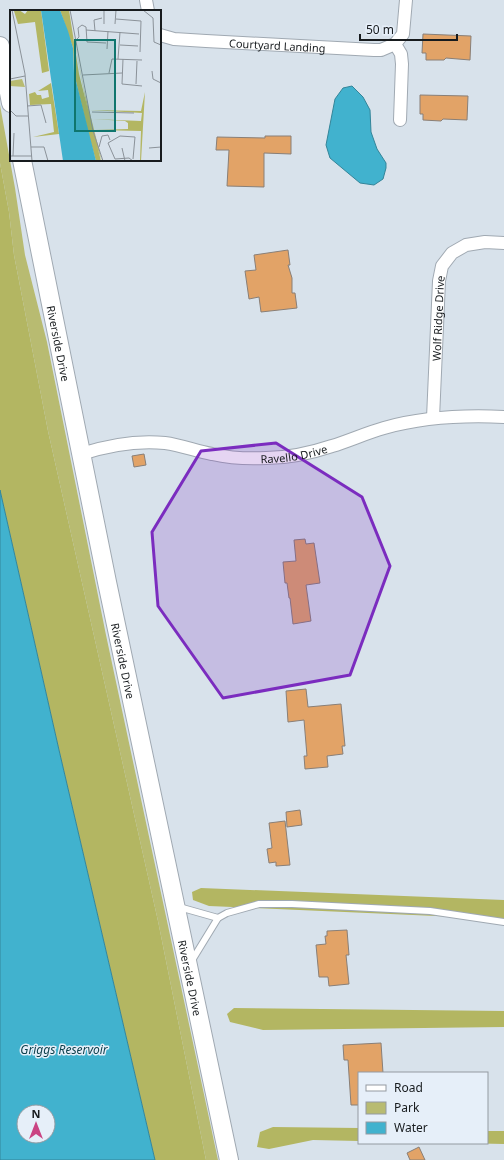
<svg xmlns="http://www.w3.org/2000/svg" width="504" height="1160" font-family="'Noto Sans',sans-serif">
	<style>
		.green { fill: #b8bb71 }
		.forest { fill: #b3b662 }
		.water { fill: #41b2ce; stroke: #348599; fill-rule: evenodd }
		.building { fill: #e2a367; stroke: #897f77 }
		.lines { fill: none; stroke-linecap: round; stroke-linejoin: round }
		.lane-casing { stroke: #a0a9b2; stroke-width: 8 }
		.street-casing { stroke: #a0a9b2; stroke-width: 14 }
		.primary-casing { stroke: #a0a9b2; stroke-width: 20 }
		.lane { stroke: #fff; stroke-width: 6 }
		.street { stroke: #fff; stroke-width: 12 }
		.primary { stroke: #fff; stroke-width: 18 }
		.marked { fill: #7b2cbf; fill-opacity: 0.2; stroke: #7b2cbf; stroke-width: 3; stroke-linejoin: round }
		.labels { text-anchor: middle; dominant-baseline: central; stroke-width: 3; stroke-linejoin: round; paint-order: stroke }
		.street-label { font-size: 11px; fill: #171b1e; stroke: #e6eff9 }
		.water-label { font-size: 12px; font-style: italic; fill: #0d404c; stroke: #e6eff9 }
		.inset-road { fill: none; stroke: #8b9299; stroke-width: 1 }
		.view { fill: #0f766e; fill-opacity: 0.15; stroke: #0f766e; stroke-width: 2 }
		.inset-edge { fill: none; stroke: #171b1e; stroke-width: 2 }
	</style>
	<rect width="100%" height="100%" fill="#d8e2eb"/>
	<path class="green" d="M 0,105 L 15,188 L 25,255 L 47,342 L 106,635 L 218,1160 L 206,1160 L 158,921 L 48,431 L 14,255 L 9,212 L 0,163 Z"/>
	<g class="forest">
		<path d="M 0,163 L 9,212 L 14,255 L 48,431 L 158,921 L 206,1160 L 155,1160 L 59,750 L 0,490 Z"/>
		<path d="M 201,888 L 504,900 L 504,919 L 209,906 L 193,900 L 192,892 Z"/>
		<path d="M 234,1008 L 504,1011 L 504,1027 L 263,1030 L 230,1022 L 227,1014 Z"/>
		<path d="M 273,1127 L 359,1128 L 359,1141 L 313,1140 L 269,1149 L 257,1147 L 260,1132 Z"/>
		<path d="M 487,1131 L 504,1131 L 504,1144 L 458,1143 L 487,1143 Z"/>
	</g>
	<g class="water">
		<path d="M 352,86 L 363,97 L 370,110 L 371,132 L 377,149 L 386,163 L 386,168 L 383,179 L 374,185 L 360,183 L 330,158 L 326,145 L 335,99 L 343,88 Z"/>
		<path d="M 0,490 L 59,750 L 155,1160 L 0,1160 ZM 24,1112 L 48,1112 L 48,1136 L 24,1136 Z"/>
	</g>
	<g class="building">
		<path d="M 423,34 L 471,36 L 470,60 L 446,58 L 444,60 L 426,60 L 426,53 L 422,53 Z"/>
		<path d="M 420,95 L 468,96 L 467,120 L 443,119 L 441,121 L 423,120 L 423,114 L 420,114 Z"/>
		<path d="M 265,136 L 291,136 L 291,154 L 264,153 L 264,187 L 227,186 L 229,150 L 216,150 L 217,137 L 265,138 Z"/>
		<path d="M 288,250 L 290,265 L 288,265 L 292,278 L 292,293 L 295,293 L 297,308 L 261,312 L 259,297 L 249,299 L 245,271 L 256,270 L 254,255 Z"/>
		<path d="M 144,454 L 146,465 L 134,467 L 132,456 Z"/>
		<path d="M 305,539 L 306,544 L 314,543 L 320,583 L 306,585 L 311,621 L 293,624 L 290,598 L 289,598 L 287,583 L 285,583 L 283,562 L 296,561 L 294,540 Z"/>
		<path d="M 306,689 L 308,707 L 341,704 L 345,746 L 342,746 L 343,754 L 327,756 L 328,767 L 305,769 L 304,756 L 307,756 L 304,720 L 288,722 L 286,691 Z"/>
		<path d="M 300,810 L 302,825 L 287,827 L 286,812 Z"/>
		<path d="M 285,821 L 290,865 L 276,866 L 276,862 L 269,863 L 267,849 L 272,848 L 269,823 Z"/>
		<path d="M 347,930 L 349,955 L 346,955 L 349,984 L 329,986 L 328,977 L 319,977 L 316,945 L 326,944 L 325,936 L 327,936 L 327,931 Z"/>
		<path d="M 381,1043 L 383,1073 L 359,1073 L 359,1105 L 351,1105 L 348,1060 L 344,1060 L 343,1045 Z"/>
		<path d="M 419,1147 L 425,1160 L 410,1160 L 407,1153 Z"/>
	</g>
	<g class="lines">
		<g class="lane-casing">
			<g id="lane">
				<path d="M 179,907 L 218,918 L 191,962"/>
				<path d="M 218,918 L 227,913 L 259,904 L 292,904 L 430,911 L 504,922"/>
			</g>
		</g>
		<g class="street-casing">
			<g id="street">
				<path d="M 146,0 L 148,11"/>
				<path id="s1" d="M 160,35 L 174,39 L 206,41 L 374,50 L 381,50 L 395,44"/>
				<path d="M 400,120 L 402,64 L 401,54 L 395,44 L 403,34 L 406,0"/>
				<path id="s2" d="M 433,418 L 439,281 L 442,266 L 452,253 L 466,245 L 485,242 L 504,243"/>
				<path id="s3" d="M 81,454 C 109,445 136,440 165,443 C 181,445 196,451 212,454 C 230,458 248,459 266,458 C 289,458 311,453 332,446 C 349,441 366,433 384,428 C 423,417 463,415 504,417"/>
			</g>
		</g>
		<g class="primary-casing">
			<g id="primary">
				<path d="M 0,46 L 11,103"/>
				<path id="s4" d="M 22,160 L 107,582 L 229,1160"/>
			</g>
		</g>
		<use href="#lane" class="lane"/>
		<use href="#street" class="street"/>
		<use href="#primary" class="primary"/>
	</g>
	<path class="marked" d="M 276,443 L 362,497 L 390,566 L 350,675 L 223,698 L 158,606 L 152,532 L 201,451 Z"/>
	<g class="labels">
		<g class="street-label">
			<text stroke="none"><textPath href="#s1" startOffset="118">Courtyard Landing</textPath></text>
			<text stroke="none"><textPath href="#s2" startOffset="100">Wolf Ridge Drive</textPath></text>
			<text stroke="none"><textPath href="#s4" startOffset="187">Riverside Drive</textPath></text>
			<text stroke="none"><textPath href="#s3" startOffset="216">Ravello Drive</textPath></text>
			<text stroke="none"><textPath href="#s4" startOffset="511">Riverside Drive</textPath></text>
			<text stroke="none"><textPath href="#s4" startOffset="835">Riverside Drive</textPath></text>
		</g>
		<g class="water-label">
			<text x="64" y="1049">Griggs Reservoir</text>
		</g>
	</g>
	<g transform="translate(10 10)">
		<rect width="151" height="151" fill="#d8e2eb"/>
		<path d="M 61,13 L 74,80 L 92,151 L 82,124 ZM 12,69 L 15,77 L 0,76 L 0,71 Z" fill="#b8bb71"/>
		<path d="M 9,0 L 15,4 L 18,0 L 31,0 L 39,61 L 32,63 L 25,12 L 8,14 L 4,1 ZM 50,0 L 59,0 L 69,64 L 91,151 L 86,151 L 79,126 L 64,63 L 63,38 ZM 41,73 L 49,124 L 23,127 L 44,122 L 41,94 L 20,95 L 19,84 L 25,82 L 27,85 L 31,85 L 32,89 L 39,87 L 38,80 L 28,81 ZM 135,82 L 131,151 L 130,151 L 131,121 L 85,120 L 118,119 L 118,113 L 115,111 L 83,109 L 131,111 L 132,103 L 80,100 L 131,101 Z" fill="#b3b662"/>
		<path d="M 31,0 L 50,0 L 58,21 L 63,38 L 64,63 L 86,151 L 53,151 Z" fill="#41b2ce"/>
		<path class="inset-road" d="M 2,0 L 15,64 L 22,151M 60,0 L 83,121 L 93,151M 133,0 L 143,8 L 144,32 L 151,35M 106,9 L 131,11 L 130,42M 94,14 L 94,0M 105,14 L 106,0M 76,20 L 129,24M 85,21 L 84,10 L 92,8M 66,30 L 69,27 L 68,18 L 72,15 L 76,17 L 77,32 L 96,33M 110,35 L 128,36M 97,39 L 98,21M 108,49 L 110,22M 113,49 L 112,74 L 132,76M 142,61 L 143,69 L 151,73M 99,63 L 102,49 L 132,50M 73,65 L 112,63M 0,69 L 15,66M 126,74 L 127,51M 17,96 L 31,95 L 36,113M 0,100 L 6,106 L 18,106M 82,102 L 124,103M 21,137 L 34,137 L 38,151M 89,137 L 92,126 L 98,125 L 100,130M 112,138 L 115,151M 139,138 L 151,137M 0,146 L 22,146M 3,146 L 4,123M 105,149 L 98,133 L 110,126 L 125,127 L 123,149M 105,149 L 119,148 L 123,151"/>
		<path class="view" d="M 65,30 L 105,30 L 105,121 L 65,121 Z"/>
		<rect width="151" height="151" class="inset-edge"/>
	</g>
	<rect x="358" y="1072" width="130" height="72" fill="#e6eff9" stroke="#939aa1"/>
	<rect x="366" y="1085" width="20" height="6" fill="#ffffff" stroke="#939aa1"/>
	<text x="394" y="1092" font-size="12" fill="#171b1e">Road</text>
	<rect x="366" y="1102" width="20" height="12" fill="#b8bb71" stroke="#939aa1"/>
	<text x="394" y="1112" font-size="12" fill="#171b1e">Park</text>
	<rect x="366" y="1122" width="20" height="12" fill="#41b2ce" stroke="#939aa1"/>
	<text x="394" y="1132" font-size="12" fill="#171b1e">Water</text>
	<g transform="translate(36 1124)"><circle r="19" fill="#e6eff9" stroke="#939aa1"/>
	<path d="M0-3L7 15L0 10L-7 15Z" fill="#ca4383"/>
	<text y="-6" font-size="11" font-weight="bold" text-anchor="middle" fill="#171b1e">N</text>
	</g>
	<path d="M360 34v6h97v-6" fill="none" stroke="#171b1e" stroke-width="2"/>
	<text x="366" y="34" font-size="12" fill="#171b1e" stroke="#e6eff9" stroke-width="3" paint-order="stroke">50 m</text>
</svg>
